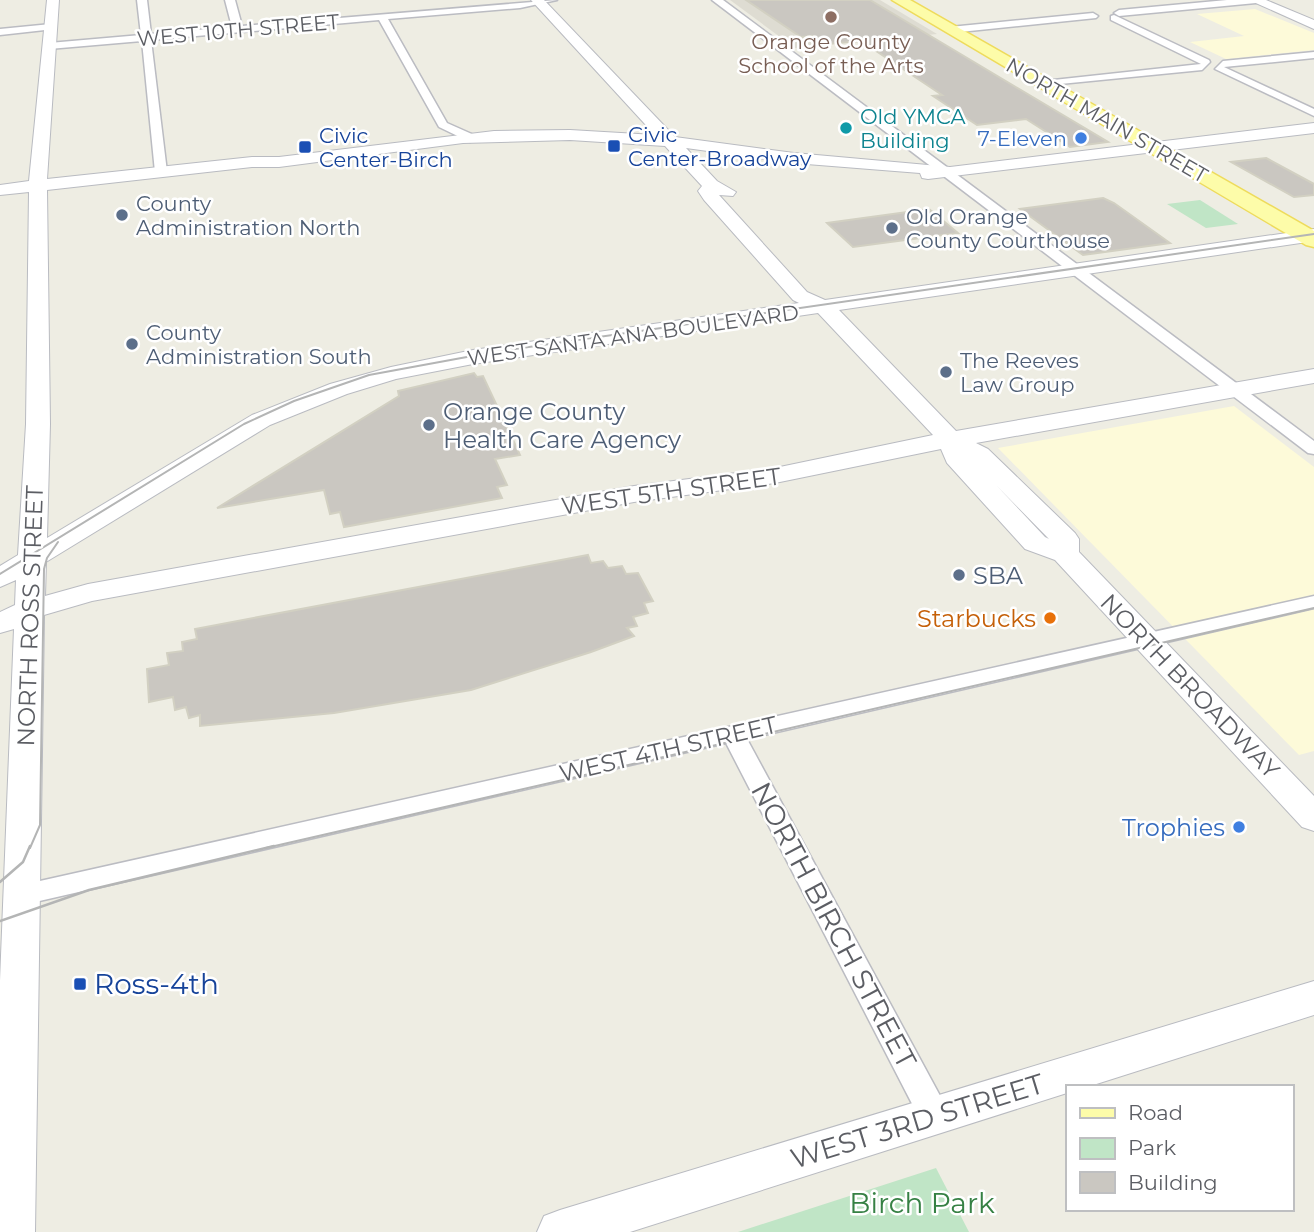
<svg xmlns="http://www.w3.org/2000/svg" width="1314" height="1232" font-family="Montserrat,sans-serif">
	<style>
		.commercial { fill: #fdfad9 }
		.education { fill: #dedcd2 }
		.green { fill: #c0e5c6 }
		.building { fill: #cac7c1; stroke: #d2d0c2; stroke-width: 2 }
		.lines { fill: none; stroke-linecap: round; stroke-linejoin: round }
		.street-casing { stroke: #bbbcc2; stroke-width: 3 }
		.secondary-casing { stroke: #b9bbc1; stroke-width: 2 }
		.primary-casing { stroke: #eedb5c; stroke-width: 3 }
		.street { fill: #fff; fill-rule: evenodd }
		.secondary { fill: #fff; fill-rule: evenodd }
		.primary { fill: #fdfca9; fill-rule: evenodd }
		.tram-far1 { stroke: #b4b5b5; stroke-width: 2 }
		.tram { stroke: #b4b5b5; stroke-width: 2.5 }
		.education-dot { fill: #8d6e63; stroke: #fff; stroke-width: 2.5 }
		.culture-dot { fill: #0f9aa8; stroke: #fff; stroke-width: 2.5 }
		.shop-dot { fill: #3f7fe0; stroke: #fff; stroke-width: 2.5 }
		.transit-dot { fill: #1a4fb4; stroke: #fff; stroke-width: 2.5 }
		.service-dot { fill: #5c6f8a; stroke: #fff; stroke-width: 2.5 }
		.food-dot { fill: #e8710a; stroke: #fff; stroke-width: 2.5 }
		.labels { text-anchor: middle; dominant-baseline: central; stroke-width: 5; stroke-linejoin: round; paint-order: stroke }
		.far-street-label { font-size: 21px; fill: #5c5e64; stroke: #fff }
		.far-education-label { font-size: 21px; fill: #785e54; stroke: #fff }
		.far-culture-label { font-size: 21px; fill: #0d838f; stroke: #fff; text-anchor: start }
		.far-transit-label { font-size: 21px; fill: #164399; stroke: #fff; text-anchor: start }
		.far-shop-label { font-size: 21px; fill: #366cbe; stroke: #fff; text-anchor: end }
		.far-service-label { font-size: 21px; fill: #4e5e75; stroke: #fff; text-anchor: start }
		.service-label { font-size: 24px; fill: #4e5e75; stroke: #fff; text-anchor: start }
		.street-label { font-size: 24px; fill: #5c5e64; stroke: #fff }
		.food-label { font-size: 24px; fill: #c56008; stroke: #fff; text-anchor: end }
		.shop-label { font-size: 24px; fill: #366cbe; stroke: #fff; text-anchor: end }
		.near-street-label { font-size: 28px; fill: #5c5e64; stroke: #fff }
		.near-transit-label { font-size: 28px; fill: #164399; stroke: #fff; text-anchor: start }
		.near-park-label { font-size: 28px; fill: #368144; stroke: #fff }
	</style>
	<rect width="100%" height="100%" fill="#eeede3"/>
	<g class="commercial">
		<path d="M 1255,9 L 1314,33 L 1314,50 L 1226,59 L 1190,42 L 1244,36 L 1197,14 Z"/>
		<path d="M 1234,406 L 1314,467 L 1314,751 L 1299,755 L 998,448 Z"/>
	</g>
	<path class="education" d="M 730,0 L 880,0 L 937,34 L 795,48 Z"/>
	<g class="green">
		<path d="M 1200,200 L 1238,224 L 1206,228 L 1167,204 Z"/>
		<path d="M 936,1168 L 969,1232 L 738,1232 Z"/>
	</g>
	<g class="building">
		<path d="M 746,0 L 870,0 L 1108,142 L 1070,147 L 1026,119 L 977,125 L 933,96 L 942,95 L 861,41 L 826,44 L 814,36 L 801,37 Z"/>
		<path d="M 1266,158 L 1314,184 L 1314,195 L 1294,197 L 1231,162 Z"/>
		<path d="M 1103,198 L 1114,203 L 1170,243 L 1083,255 L 1020,209 Z"/>
		<path d="M 929,209 L 958,233 L 853,247 L 827,223 Z"/>
		<path d="M 474,373 L 477,377 L 483,376 L 520,455 L 495,459 L 507,485 L 497,487 L 502,498 L 344,527 L 340,512 L 330,514 L 324,490 L 217,508 L 399,396 L 398,391 Z"/>
		<path d="M 588,555 L 591,563 L 603,561 L 608,568 L 622,566 L 626,574 L 638,573 L 653,601 L 644,603 L 648,613 L 633,617 L 637,626 L 627,628 L 634,636 L 591,652 L 471,690 L 334,713 L 200,726 L 200,715 L 189,718 L 186,707 L 175,710 L 173,697 L 149,702 L 147,669 L 169,665 L 167,653 L 183,651 L 182,642 L 197,639 L 195,629 Z"/>
	</g>
	<g class="lines">
		<g class="street-casing">
			<g id="street">
				<path d="M 137,0 L 147,0 L 151,34 L 232,27 L 225,0 L 235,0 L 242,26 L 557,0 L 520,8 L 388,19 L 447,123 L 474,135 L 476,138 L 470,142 L 439,127 L 379,20 L 151,40 L 167,172 L 161,176 L 155,172 L 142,41 L 49,49 L 44,46 L 49,43 L 141,35 Z"/>
				<path d="M 712,0 L 723,0 L 1314,441 L 1314,454 L 1308,453 Z"/>
				<path d="M 1227,0 L 1261,0 L 1256,3 L 1119,16 L 1114,13 L 1119,10 Z"/>
				<path d="M 1093,13 L 1098,16 L 1096,18 L 950,33 L 945,30 L 950,27 Z"/>
				<path d="M 1114,15 L 1209,60 L 1210,62 L 1202,70 L 1040,86 L 1040,82 L 1044,81 L 1201,64 L 1111,20 L 1111,16 Z"/>
				<path d="M 51,24 L 54,25 L 54,29 L 0,35 L 0,29 Z"/>
				<path d="M 1314,52 L 1314,58 L 1224,67 L 1314,109 L 1314,116 L 1215,69 L 1223,61 Z"/>
				<path d="M 1314,596 L 1314,608 L 747,739 L 945,1105 L 949,1115 L 945,1125 L 934,1129 L 923,1125 L 726,743 L 22,905 L 13,902 L 9,895 L 13,888 L 22,885 Z"/>
			</g>
		</g>
		<g class="secondary-casing">
			<g id="secondary">
				<path d="M 47,0 L 59,0 L 47,179 L 252,157 L 279,157 L 494,131 L 570,130 L 655,135 L 531,0 L 544,0 L 675,137 L 794,153 L 950,167 L 1314,123 L 1314,133 L 928,179 L 922,178 L 920,173 L 794,163 L 686,148 L 717,181 L 736,192 L 733,196 L 719,195 L 807,292 L 825,300 L 1314,229 L 1314,241 L 839,310 L 956,431 L 1314,369 L 1314,383 L 976,443 L 988,449 L 1075,533 L 1079,539 L 1079,552 L 1314,796 L 1314,831 L 1302,827 L 1055,560 L 1025,549 L 947,463 L 941,449 L 775,483 L 634,502 L 92,601 L 44,615 L 35,1232 L 0,1232 L 0,981 L 14,629 L 0,633 L 0,612 L 15,605 L 16,580 L 0,587 L 0,566 L 18,555 L 26,424 L 29,192 L 0,195 L 0,185 L 29,181 ZM 570,140 L 665,146 L 702,186 L 698,191 L 704,200 L 793,300 L 799,303 L 473,350 L 391,367 L 330,384 L 252,415 L 47,538 L 50,424 L 47,190 L 252,167 L 279,167 L 463,143 ZM 818,313 L 933,435 L 775,468 L 634,486 L 88,584 L 45,596 L 46,562 L 270,425 L 347,394 L 396,379 L 473,364 ZM 996,485 L 1049,539 L 1045,537 Z"/>
				<path d="M 1249,0 L 1266,0 L 1314,20 L 1314,29 Z"/>
				<path d="M 1314,981 L 1314,1015 L 1087,1087 L 1067,1087 L 1067,1093 L 630,1232 L 537,1232 L 544,1216 L 560,1210 Z"/>
			</g>
		</g>
		<g class="primary-casing">
			<path id="primary" d="M 892,0 L 910,0 L 1314,231 L 1314,247 L 1306,245 Z"/>
		</g>
		<use href="#street" class="street"/>
		<use href="#secondary" class="secondary"/>
		<use href="#primary" class="primary"/>
		<g class="tram-far1">
			<path d="M 0,574 L 244,424 L 294,401 L 369,375 L 494,352 L 1314,234"/>
			<path d="M 30,848 L 40,825 L 44,569 L 47,558 L 58,542"/>
			<path d="M 266,848 L 1314,608"/>
		</g>
		<g class="tram">
			<path d="M 0,882 L 23,862 L 30,846"/>
			<path d="M 0,921 L 89,890 L 274,846"/>
		</g>
	</g>
	<circle class="education-dot" cx="831" cy="17" r="7"/>
	<circle class="culture-dot" cx="846" cy="128" r="7"/>
	<g class="shop-dot">
		<circle cx="1081" cy="138" r="7"/>
		<circle cx="1239" cy="827" r="7"/>
	</g>
	<g class="transit-dot">
		<rect x="607" y="139" width="14" height="14" rx="3.5"/>
		<rect x="298" y="140" width="14" height="14" rx="3.5"/>
		<rect x="73" y="977" width="14" height="14" rx="3.5"/>
	</g>
	<g class="service-dot">
		<circle cx="122" cy="215" r="7"/>
		<circle cx="892" cy="228" r="7"/>
		<circle cx="132" cy="344" r="7"/>
		<circle cx="946" cy="372" r="7"/>
		<circle cx="429" cy="425" r="7"/>
		<circle cx="959" cy="575" r="7"/>
	</g>
	<circle class="food-dot" cx="1050" cy="618" r="7"/>
	<g class="labels">
		<g class="far-street-label">
			<text transform="translate(238 30) rotate(-5)">WEST 10TH STREET</text>
			<text transform="translate(1107 120) rotate(30)">NORTH MAIN STREET</text>
			<text transform="translate(633 335) rotate(-8)">WEST SANTA ANA BOULEVARD</text>
		</g>
		<g class="far-education-label">
			<text x="831" y="41">Orange County<tspan x="831" dy="24">School of the Arts</tspan></text>
		</g>
		<g class="far-culture-label">
			<text x="860" y="116">Old YMCA<tspan x="860" dy="24">Building</tspan></text>
		</g>
		<g class="far-transit-label">
			<text x="628" y="134">Civic<tspan x="628" dy="24">Center-Broadway</tspan></text>
			<text x="319" y="135">Civic<tspan x="319" dy="24">Center-Birch</tspan></text>
		</g>
		<g class="far-shop-label">
			<text x="1067" y="138">7-Eleven</text>
		</g>
		<g class="far-service-label">
			<text x="136" y="203">County<tspan x="136" dy="24">Administration North</tspan></text>
			<text x="906" y="216">Old Orange<tspan x="906" dy="24">County Courthouse</tspan></text>
			<text x="146" y="332">County<tspan x="146" dy="24">Administration South</tspan></text>
			<text x="960" y="360">The Reeves<tspan x="960" dy="24">Law Group</tspan></text>
		</g>
		<g class="service-label">
			<text x="443" y="411">Orange County<tspan x="443" dy="28">Health Care Agency</tspan></text>
			<text x="973" y="575">SBA</text>
		</g>
		<g class="street-label">
			<text transform="translate(671 491) rotate(-8)">WEST 5TH STREET</text>
			<text transform="translate(30 616) rotate(-88)">NORTH ROSS STREET</text>
			<text transform="translate(1190 686) rotate(46)">NORTH BROADWAY</text>
			<text transform="translate(668 749) rotate(-13)">WEST 4TH STREET</text>
		</g>
		<g class="food-label">
			<text x="1036" y="618">Starbucks</text>
		</g>
		<g class="shop-label">
			<text x="1225" y="827">Trophies</text>
		</g>
		<g class="near-street-label">
			<text transform="translate(834 925) rotate(62)">NORTH BIRCH STREET</text>
			<text transform="translate(917 1121) rotate(-17)">WEST 3RD STREET</text>
		</g>
		<g class="near-transit-label">
			<text x="94" y="984">Ross-4th</text>
		</g>
		<g class="near-park-label">
			<text x="922" y="1203">Birch Park</text>
		</g>
	</g>
	<rect x="1066" y="1085" width="228" height="126" fill="#ffffff" stroke="#bebfc1" stroke-width="2"/>
	<rect x="1080" y="1108" width="35" height="10" fill="#fdfca9" stroke="#bebfc1" stroke-width="2"/>
	<text x="1128" y="1120" font-size="21" fill="#5c5e64">Road</text>
	<rect x="1080" y="1138" width="35" height="21" fill="#c0e5c6" stroke="#bebfc1" stroke-width="2"/>
	<text x="1128" y="1155" font-size="21" fill="#5c5e64">Park</text>
	<rect x="1080" y="1172" width="35" height="21" fill="#cac7c1" stroke="#bebfc1" stroke-width="2"/>
	<text x="1128" y="1190" font-size="21" fill="#5c5e64">Building</text>
</svg>
